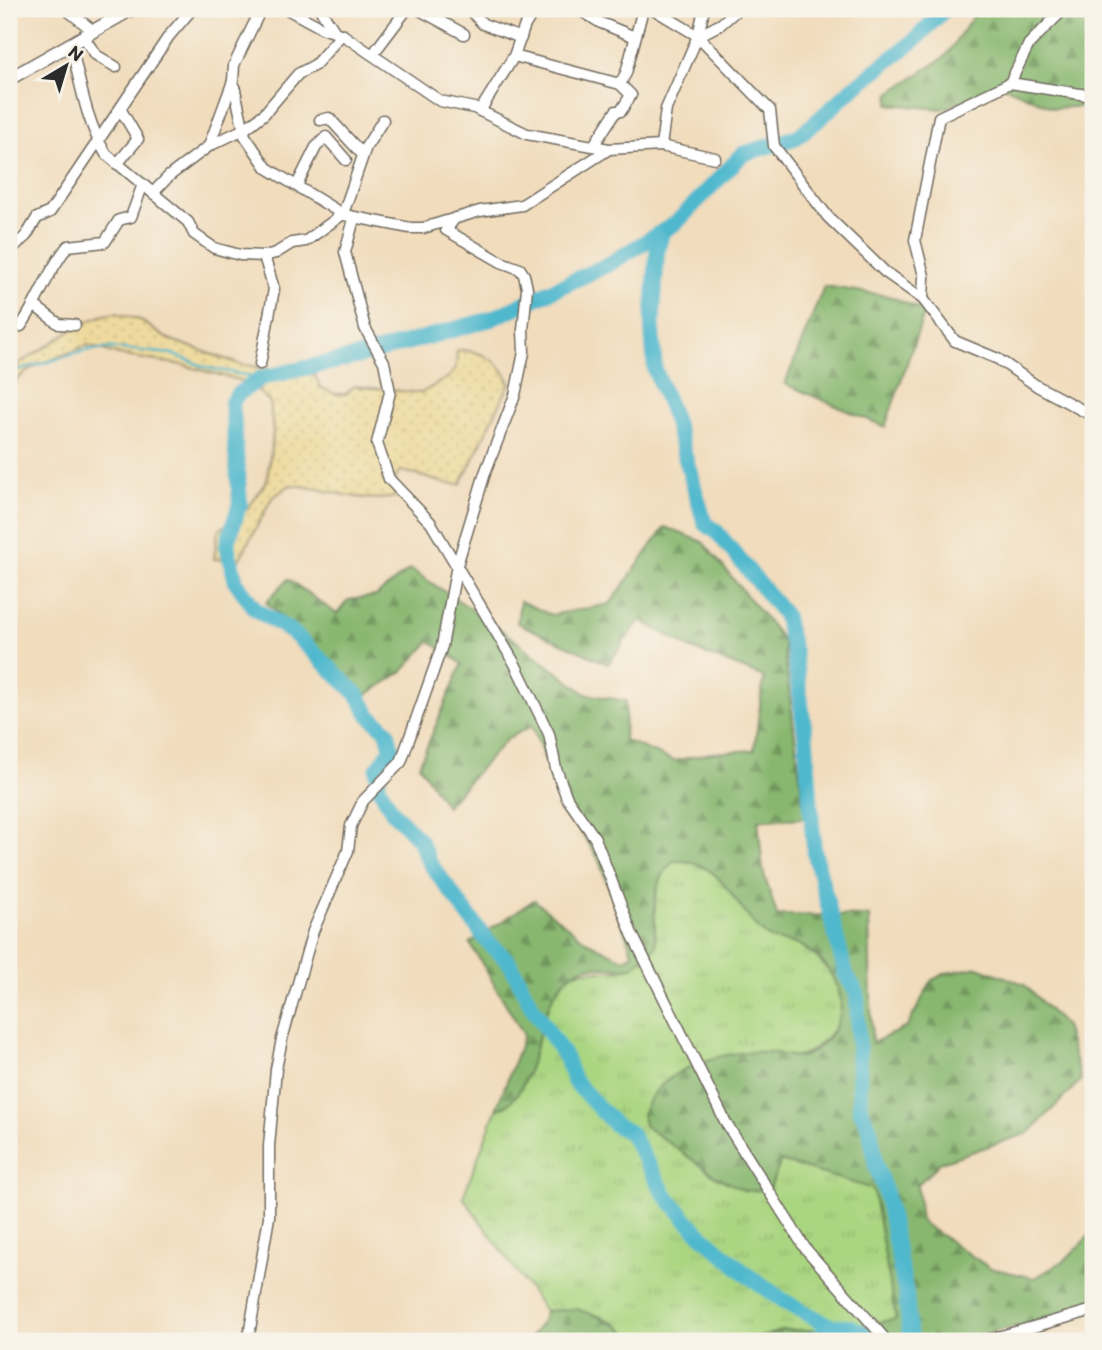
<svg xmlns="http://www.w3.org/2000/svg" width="1102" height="1350" font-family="Itim,sans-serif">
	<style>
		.grass { fill: url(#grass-tufts); stroke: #6b8056; stroke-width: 2 }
		.forest { fill: url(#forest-firs); stroke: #5a714d; stroke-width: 2 }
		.sand { fill: url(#sand-dots); stroke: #8c8264; stroke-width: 2 }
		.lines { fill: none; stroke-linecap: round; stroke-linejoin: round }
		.stream { stroke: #50b8cd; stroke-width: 2.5 }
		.river { stroke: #50b8cd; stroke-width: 16 }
		.minor-casing { stroke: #70695e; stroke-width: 13 }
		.tertiary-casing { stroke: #70695e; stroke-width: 15 }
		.minor { stroke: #fff; stroke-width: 10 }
		.tertiary { stroke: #fff; stroke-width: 12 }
	</style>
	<defs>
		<pattern id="grass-tufts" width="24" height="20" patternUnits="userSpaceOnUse" patternTransform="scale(1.75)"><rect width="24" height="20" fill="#abd681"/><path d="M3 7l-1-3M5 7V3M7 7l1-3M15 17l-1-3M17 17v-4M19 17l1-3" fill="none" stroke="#93b870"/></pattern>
		<pattern id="forest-firs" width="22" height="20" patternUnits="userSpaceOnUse" patternTransform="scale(1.75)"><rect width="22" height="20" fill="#88b76f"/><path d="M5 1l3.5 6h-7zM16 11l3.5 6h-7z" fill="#6f955b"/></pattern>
		<pattern id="sand-dots" width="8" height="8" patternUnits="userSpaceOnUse" patternTransform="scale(1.75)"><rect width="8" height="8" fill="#eeda9e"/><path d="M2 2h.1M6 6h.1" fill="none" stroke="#cb8" stroke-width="1.8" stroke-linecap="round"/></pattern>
	</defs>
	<rect width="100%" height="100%" fill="#f7f3e8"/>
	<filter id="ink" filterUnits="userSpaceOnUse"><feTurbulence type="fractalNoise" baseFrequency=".0143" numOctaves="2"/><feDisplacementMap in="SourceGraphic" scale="14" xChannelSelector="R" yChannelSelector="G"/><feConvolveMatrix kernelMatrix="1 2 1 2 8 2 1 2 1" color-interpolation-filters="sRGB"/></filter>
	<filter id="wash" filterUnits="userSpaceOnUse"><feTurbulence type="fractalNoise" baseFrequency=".00686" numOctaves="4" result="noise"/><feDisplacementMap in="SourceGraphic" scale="28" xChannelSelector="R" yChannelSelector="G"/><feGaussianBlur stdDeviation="1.57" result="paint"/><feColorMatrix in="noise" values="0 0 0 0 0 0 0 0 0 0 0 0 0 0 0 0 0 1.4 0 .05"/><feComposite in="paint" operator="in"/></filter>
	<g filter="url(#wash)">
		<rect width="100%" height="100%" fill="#f1dcbc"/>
		<path class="grass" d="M 686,860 C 695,864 707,868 715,873 C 729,883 734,898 745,911 C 752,920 763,929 772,937 C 779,944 792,941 802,947 C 834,965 858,1009 825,1039 C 802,1060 798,1058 768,1052 L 644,1125 L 718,1178 L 780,1161 L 873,1188 L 897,1319 L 837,1331 L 784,1330 L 748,1341 L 634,1341 C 615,1313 576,1309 545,1311 L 463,1197 L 496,1110 C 532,1098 536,1030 551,998 C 570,959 590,975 620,970 C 631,968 646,953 656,946 C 654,915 650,885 673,861 Z"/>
		<g class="forest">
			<path d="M 978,9 L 1093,9 L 1093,106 L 1053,108 L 1002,85 L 942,109 L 889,104 L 890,93 L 946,56 Z"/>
			<path d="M 824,286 L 889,296 L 925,311 L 885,427 L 785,384 Z"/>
			<path d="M 665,527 L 703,542 L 783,640 L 805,818 L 758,820 L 763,871 L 777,915 L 869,916 L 872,1043 L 907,1027 L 932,980 L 946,973 L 978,967 L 1024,984 L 1065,1026 L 1081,1080 L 1029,1133 L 941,1162 L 917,1185 L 921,1222 L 990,1268 L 1035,1278 L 1065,1260 L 1093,1232 L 1093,1309 L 953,1341 L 748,1341 L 784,1330 L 837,1331 L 896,1319 L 873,1189 L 781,1161 L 769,1190 L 746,1191 L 718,1178 L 644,1125 C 640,1113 646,1105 652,1096 C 675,1064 728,1050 767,1052 C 779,1052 791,1059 803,1056 C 812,1054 827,1040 832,1033 C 854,1000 831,960 799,945 C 787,940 774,943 764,934 C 732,907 724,858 673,861 C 650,885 654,914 656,946 L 633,967 C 617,971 593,963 579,970 C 527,996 546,1093 496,1110 L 524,1035 L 470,943 L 534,900 L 586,941 L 623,959 L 633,955 L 598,858 L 562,804 L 532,726 L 508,738 L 446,806 L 419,765 L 462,664 L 430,641 L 403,671 L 365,696 L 266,602 L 288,579 L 337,614 L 348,600 L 376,596 L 410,569 L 487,619 L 586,694 L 626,701 L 624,740 L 674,761 L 711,753 L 754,750 L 764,677 L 690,648 L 640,620 L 608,664 L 517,623 L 520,601 L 551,615 L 610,604 Z"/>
			<path d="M 577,1309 C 596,1316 622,1323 634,1341 L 527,1341 L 541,1324 L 545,1311 Z"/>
		</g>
		<path class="sand" d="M 116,313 L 140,320 L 166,338 L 239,364 L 315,375 L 320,387 L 335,394 L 346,394 L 354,386 L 421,393 L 450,376 L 456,367 L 457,350 C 482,350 501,361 510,383 L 461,484 C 440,486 420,473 399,471 L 395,481 L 395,497 C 362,504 324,487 290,485 L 272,498 L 239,560 L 214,559 L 218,531 L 249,507 L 267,480 L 273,433 L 270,402 L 250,383 L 182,365 L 119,355 L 88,345 L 31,368 L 9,386 L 9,368 C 43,354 80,316 116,313 Z"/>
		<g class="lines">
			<g class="stream">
				<path d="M 9,373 L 88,350 L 112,348 L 172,354 L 208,368 L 261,378"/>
				<path d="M 788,1341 L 830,1326"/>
			</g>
			<g class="river">
				<path d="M 662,232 L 657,253 L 652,329 L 655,370 L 675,422 L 705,524 L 716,531 L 784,614 L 794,652 L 806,741 L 814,851 L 846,975 L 857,993 L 860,1109 L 870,1129 L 876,1166 L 885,1191 L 906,1294 L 910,1341"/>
				<path d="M 876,1341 L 851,1327 L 830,1326 L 784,1301 L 746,1274 L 696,1230 L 666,1196 L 630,1133 L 614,1124 L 574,1081 L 565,1057 L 531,1005 L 510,963 L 488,942 L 429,862 L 420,841 L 392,811 L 379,787 L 377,770 L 392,748 L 387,731 L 369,715 L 358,695 L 293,633 L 255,609 L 236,582 L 227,545 L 240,503 L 232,402 L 238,394 L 261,378 L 360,356 L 491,319 L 609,264 L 676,223 L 743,154 L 797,137 L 815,123 L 852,89 L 914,41 L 945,9"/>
			</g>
		</g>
	</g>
	<g filter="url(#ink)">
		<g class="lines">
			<g class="minor-casing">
				<g id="minor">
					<path d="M 66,9 L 92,30"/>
					<path d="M 261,9 L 234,65 L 233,81 L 245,136 L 267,168 L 344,215 L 410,228 L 423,228 L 480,211 L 522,205 L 609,149"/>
					<path d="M 287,9 L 322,28 L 343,35 L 440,101 L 474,108 L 527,134 L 609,149 L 661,146 L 715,158"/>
					<path d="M 320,9 L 335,32"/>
					<path d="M 418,9 L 464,34"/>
					<path d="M 469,9 L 483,24 L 521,38"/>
					<path d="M 578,9 L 601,23 L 635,37"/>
					<path d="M 653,9 L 698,36 L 770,110 L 774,146 L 828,217 L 885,272 L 923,299 L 955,341 L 998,359 L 1037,386 L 1093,416"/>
					<path d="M 83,36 L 96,55 L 116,67"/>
					<path d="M 698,36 L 721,24 L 738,9"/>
					<path d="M 71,45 C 80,81 86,122 106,154 L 188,222 L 194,234 L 214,248 L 240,255 L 264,256 L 276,253 L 292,243 L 306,241 L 343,214 L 366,147 L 383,120"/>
					<path d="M 373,54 L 407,9"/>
					<path d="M 514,56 L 620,84"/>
					<path d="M 1010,83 L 1029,44 L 1064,9"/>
					<path d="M 480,111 L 514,56 L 525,25 L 535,9"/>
					<path d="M 320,120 L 329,118 L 363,155"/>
					<path d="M 594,145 L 616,111 L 621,111 L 631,95 L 620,84 L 626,73 L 643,9"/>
					<path d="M 209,146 L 246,128 L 264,114 L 298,74 L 315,65 L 342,34"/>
					<path d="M 661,146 L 666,109 L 698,36 L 704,9"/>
					<path d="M 117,164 L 138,139 L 121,110"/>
					<path d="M 297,185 L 316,147 L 326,137 L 346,160"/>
					<path d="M 153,193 L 169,176 L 209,146 L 233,81"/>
					<path d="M 354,219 L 345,252 L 365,328 L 384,362 L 390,392 L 377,443 L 389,479 L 431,523 L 515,664 L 549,734 L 556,769 L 567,798 L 595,838 L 632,934 L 726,1123 L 805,1248 L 887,1341"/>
					<path d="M 9,251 L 26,236 L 37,218 L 50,212 L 169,36 L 192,9"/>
					<path d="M 923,299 L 924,276 L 915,240 L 939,117 L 1010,83 L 1093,96"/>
					<path d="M 35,306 L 59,324 L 75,325"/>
					<path d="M 9,328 L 21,326 C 39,300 48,270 68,246 L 105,242 L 119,220 L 131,217 L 143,184"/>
					<path d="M 260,364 L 274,289 L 264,256"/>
					<path d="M 248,1341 L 269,1217 L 269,1146 L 276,1069 L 282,1039 L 313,931 L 348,851 L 351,826 L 363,801 L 401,762 L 442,646 L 457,565 L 485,473 L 515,395 L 524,352 L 523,330 L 527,288 L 524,275 L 520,269 L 501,262 L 446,230 L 455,218"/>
					<path d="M 984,1341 L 1093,1310"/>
				</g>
			</g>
			<g class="tertiary-casing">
				<path id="tertiary" d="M 9,79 L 132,9"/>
			</g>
			<use href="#minor" class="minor"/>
			<use href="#tertiary" class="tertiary"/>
		</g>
	</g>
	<rect width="1102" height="1350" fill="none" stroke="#f7f3e8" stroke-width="35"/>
	<g transform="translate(66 66) rotate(38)" stroke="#f7f3e8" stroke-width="5" paint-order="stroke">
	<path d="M0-5L12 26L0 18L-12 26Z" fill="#2b2b2b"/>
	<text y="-10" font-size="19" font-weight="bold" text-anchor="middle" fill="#2b2b2b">N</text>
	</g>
</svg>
